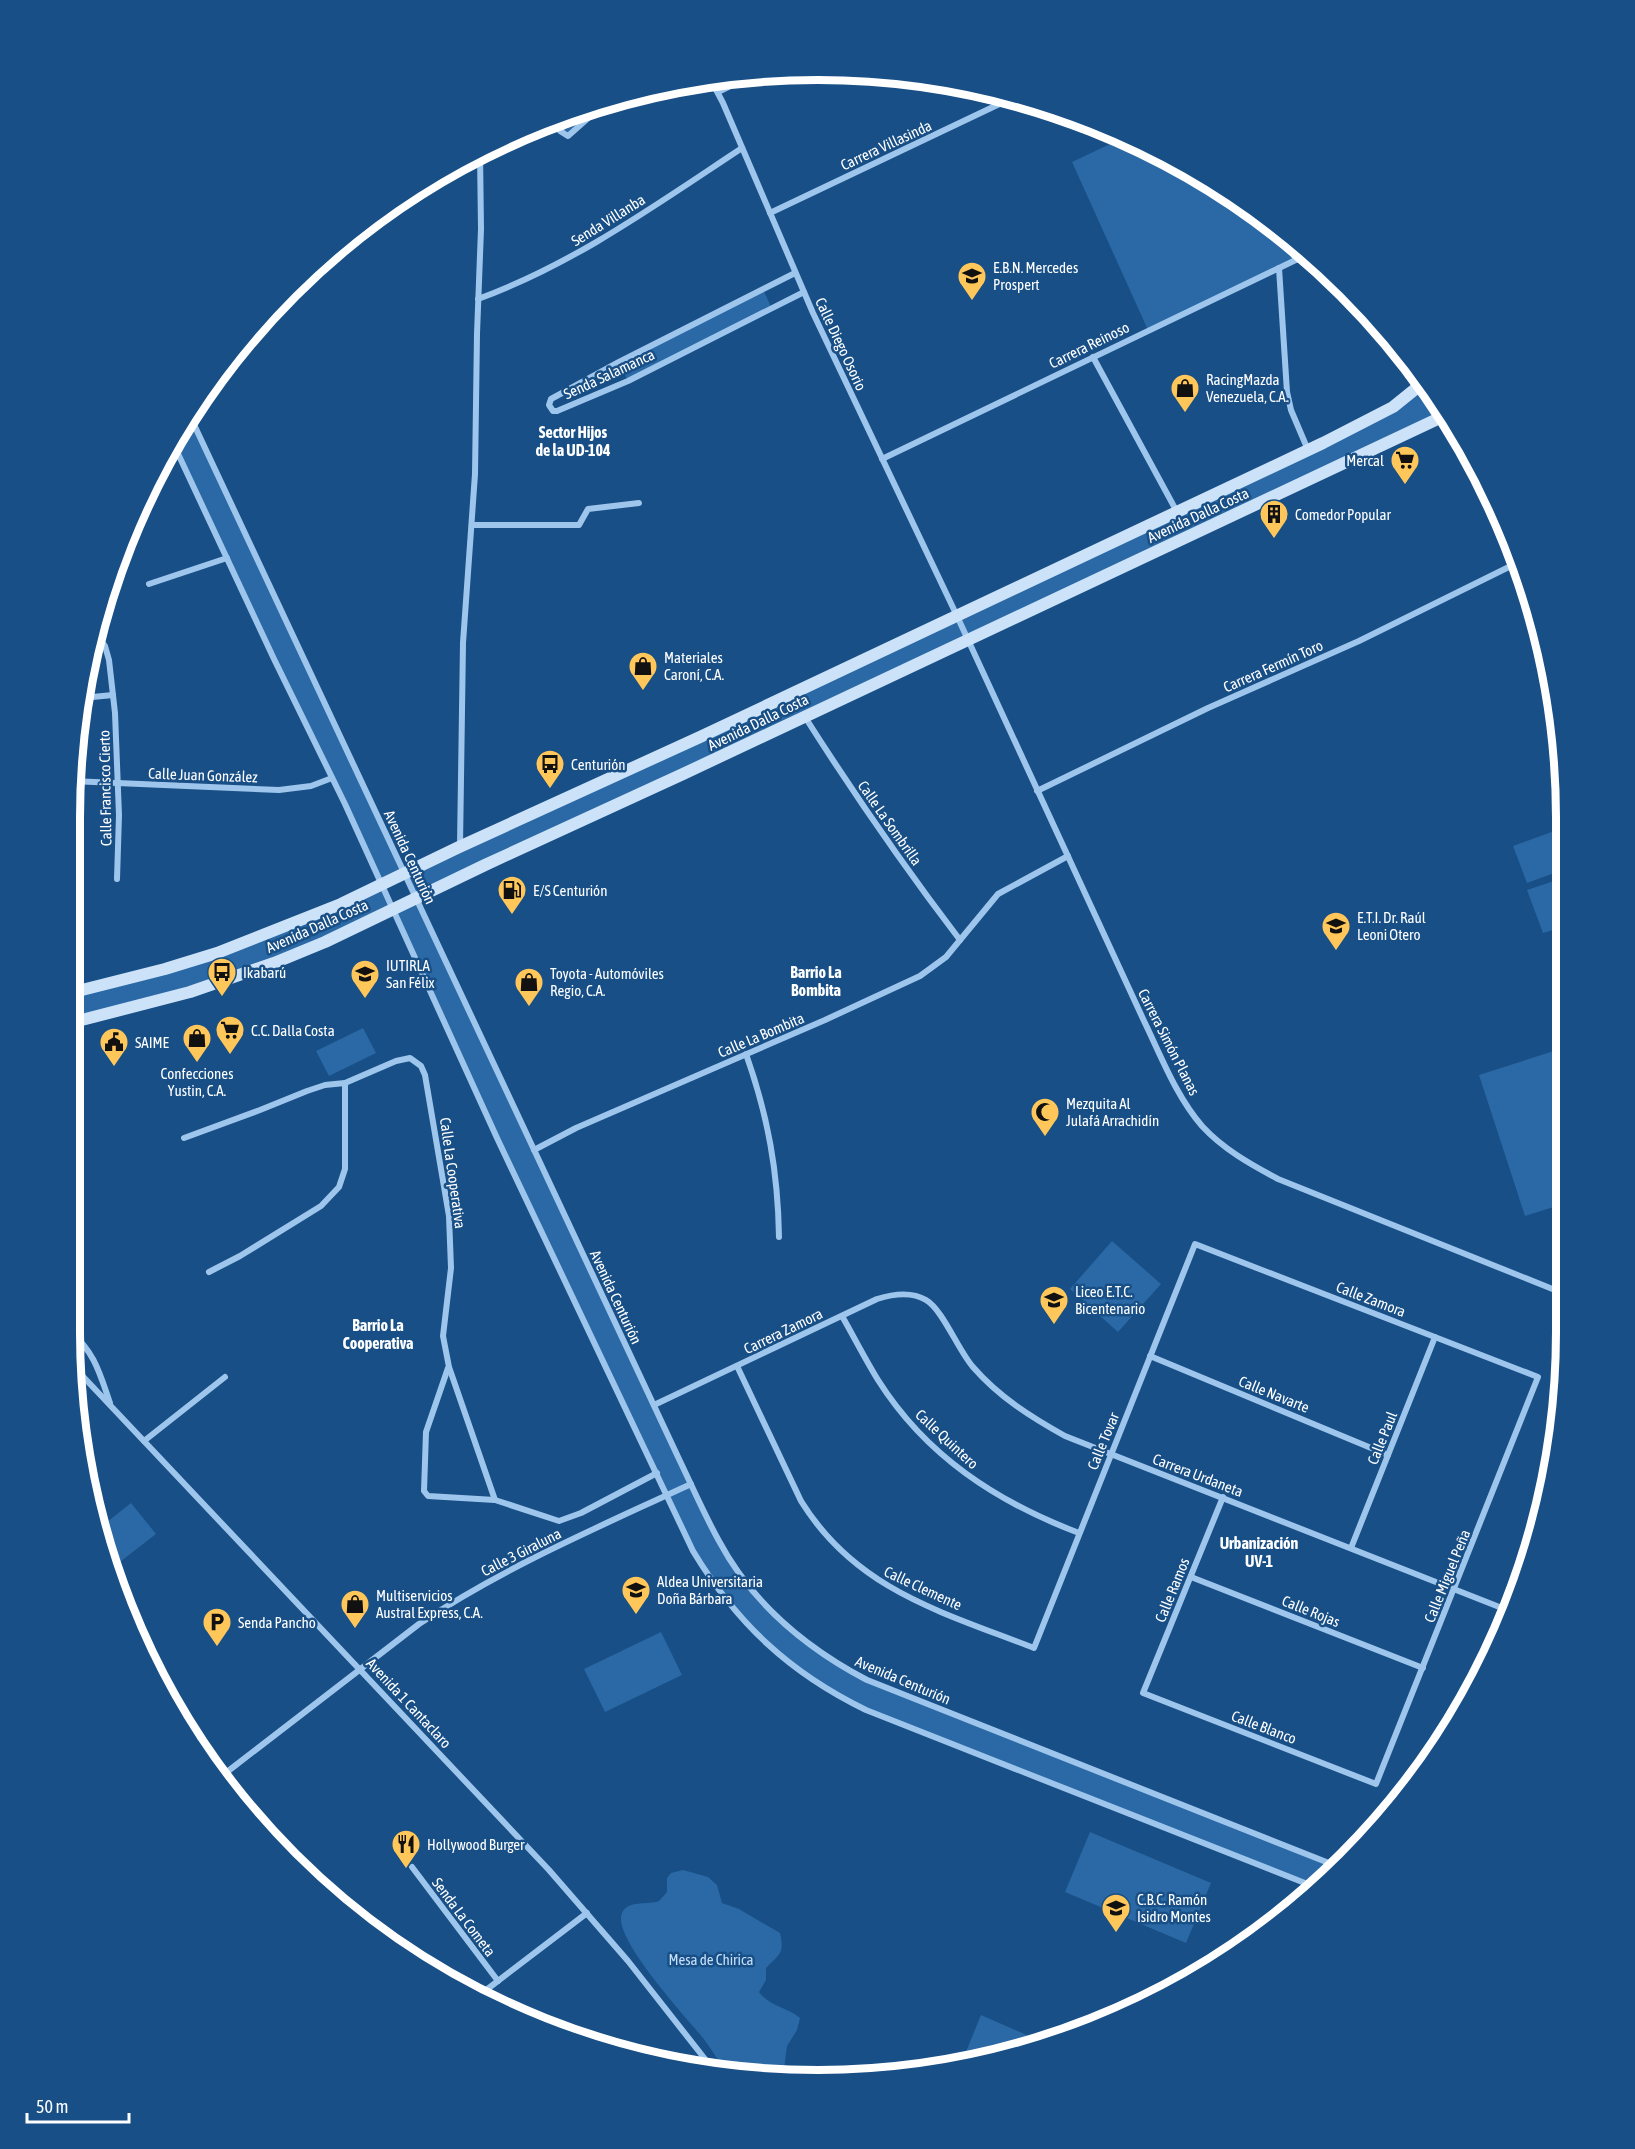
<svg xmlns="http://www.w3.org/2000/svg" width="1635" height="2149" font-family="'Asap Condensed',sans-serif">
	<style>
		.green { fill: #2a69a5; fill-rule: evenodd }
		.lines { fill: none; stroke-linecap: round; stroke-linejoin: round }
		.street { stroke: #9ec6ed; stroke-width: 6 }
		.secondary { stroke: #cbe2f9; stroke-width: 12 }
		.labels { text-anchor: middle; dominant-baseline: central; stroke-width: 5; stroke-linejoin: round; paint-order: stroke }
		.street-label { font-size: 15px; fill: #fff; stroke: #184f86 }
		.poi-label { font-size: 15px; fill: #fff; stroke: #184f86; text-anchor: start }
		.park-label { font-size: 15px; fill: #c4dff9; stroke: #184f86 }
		.neighbourhood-label { font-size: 16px; font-weight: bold; fill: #fff; stroke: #184f86 }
		.rim { fill: none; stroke: #fff; stroke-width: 8 }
	</style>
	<rect width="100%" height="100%" fill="#184f86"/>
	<g class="green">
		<path d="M 599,105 L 565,135 L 560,131 L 573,113 Z"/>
		<path d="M 1125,137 L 1233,195 L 1286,239 L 1296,260 L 1148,330 L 1072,162 Z"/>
		<path d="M 763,289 L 772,309 L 628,381 L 619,363 Z"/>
		<path d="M 1424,382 L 1440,401 L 1446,415 L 416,898 L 719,1542 L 771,1611 L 841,1666 L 1339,1867 L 1315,1887 L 866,1710 L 810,1679 L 748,1626 L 693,1551 L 392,909 L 294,955 L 70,1023 L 70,993 L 165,969 L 381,884 L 173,443 L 190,416 L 405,873 L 1323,443 ZM 405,874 L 416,898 L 393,909 L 381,885 Z"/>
		<path d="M 1560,829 L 1560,871 L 1527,883 L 1513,846 Z"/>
		<path d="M 1560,879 L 1560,928 L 1543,933 L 1527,890 Z"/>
		<path d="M 363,1028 L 376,1053 L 329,1076 L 316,1051 Z"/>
		<path d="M 1560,1049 L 1560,1205 L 1525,1216 L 1479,1075 Z"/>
		<path d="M 1112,1241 L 1161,1284 L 1118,1332 L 1070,1289 Z"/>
		<path d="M 131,1503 L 156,1534 L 112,1568 L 97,1530 Z"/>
		<path d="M 661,1632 L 682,1675 L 605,1712 L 584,1669 Z"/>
		<path d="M 1090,1832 L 1211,1883 L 1186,1943 L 1065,1892 Z"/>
		<path d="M 683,1870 L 708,1877 L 717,1885 L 722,1903 L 739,1909 L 780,1933 C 785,1954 779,1954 766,1968 L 766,1980 L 759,1992 C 770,2007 787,2007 800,2018 L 797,2030 L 787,2046 L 784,2069 L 787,2073 L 724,2069 C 717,2059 711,2048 703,2038 C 687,2018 611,1937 622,1913 C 627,1900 648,1905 659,1901 L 667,1892 L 667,1878 L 671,1873 Z"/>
		<path d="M 981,2015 L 1045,2043 L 963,2059 Z"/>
	</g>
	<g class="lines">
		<g class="street">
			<path d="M 711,80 L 723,103 L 813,313 L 957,616 L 1144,1021 C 1161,1056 1176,1096 1202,1126 C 1223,1149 1250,1164 1278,1179 L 1560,1292"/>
			<path d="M 718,92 L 753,75"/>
			<path d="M 994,93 L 999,104"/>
			<path d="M 571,114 L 560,131 L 568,136 L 604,104"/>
			<path d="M 770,213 L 1012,98"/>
			<path d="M 1286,239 L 1296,260"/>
			<path d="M 1279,268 L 1287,392 L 1291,410 L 1308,450"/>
			<path d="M 795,273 L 619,362 L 551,399 L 549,405 L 553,411 L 557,411 L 628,381 L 804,292"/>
			<path d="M 478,299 C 574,264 657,204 742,148"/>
			<path d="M 1093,357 L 1177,512"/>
			<path d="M 190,416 L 679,1459 C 692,1486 704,1514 719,1541 C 752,1603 806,1648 867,1680 L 1339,1867"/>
			<path d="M 173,443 L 274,659 L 345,804 L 497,1138 L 693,1551 C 737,1624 790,1673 866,1710 L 1315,1887"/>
			<path d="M 882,459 L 1306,255"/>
			<path d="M 472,525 L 579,525 L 588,509 L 639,503"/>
			<path d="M 149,584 L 227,558"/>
			<path d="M 93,630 L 105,646 L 109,660 L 115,713 L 119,815 L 117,879"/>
			<path d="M 82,698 L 113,695"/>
			<path d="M 805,717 C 854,794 905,868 960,940"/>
			<path d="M 71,781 L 279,790 L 311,786 L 332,778"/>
			<path d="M 1037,791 L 1208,708 L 1359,641 L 1519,562"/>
			<path d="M 460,846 L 463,643 L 475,474 L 477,334 L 481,229 L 480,153"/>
			<path d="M 746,1054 C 768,1116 778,1172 779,1237"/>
			<path d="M 184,1138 L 260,1110 L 307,1091 L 325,1085 L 345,1083 L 396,1061 L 410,1058 L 421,1066 L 425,1075 L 449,1216 L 451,1268 L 443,1336 L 449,1367 L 495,1500"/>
			<path d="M 534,1150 L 576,1128 L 825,1020 L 920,976 L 946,957 L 998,894 L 1068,856"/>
			<path d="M 209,1272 L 240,1256 L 321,1206 L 339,1187 L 345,1169 L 345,1083"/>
			<path d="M 842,1316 C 854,1337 865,1359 878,1380 C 926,1456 997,1502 1079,1533"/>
			<path d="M 69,1330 C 95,1353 99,1371 110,1403"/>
			<path d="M 1150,1356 L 1388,1455"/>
			<path d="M 737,1366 L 801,1501 C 856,1590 942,1612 1034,1648 L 1195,1244 L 1538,1377 L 1376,1784 L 1143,1693 L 1223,1497"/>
			<path d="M 74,1367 L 549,1870 L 628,1961 L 712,2068"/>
			<path d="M 448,1368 L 426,1432 L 424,1491 L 428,1496 L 495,1500 L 559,1521 L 581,1513 L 657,1473"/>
			<path d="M 654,1405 L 877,1299 C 893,1294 911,1291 926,1300 C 943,1310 958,1350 973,1367 C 999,1397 1031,1417 1065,1436 L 1507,1610"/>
			<path d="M 144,1441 L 225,1377"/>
			<path d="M 1351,1548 L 1435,1337"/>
			<path d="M 1191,1577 L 1423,1668"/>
			<path d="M 223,1775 L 419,1624 C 504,1567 599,1527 691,1484"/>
			<path d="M 412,1867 L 498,1981"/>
			<path d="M 477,1997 L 587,1913"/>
		</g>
		<g class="secondary">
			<path d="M 70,993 L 165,969 L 217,953 L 341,904 L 457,848 L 700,737 L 1323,443 L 1393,407 L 1424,382"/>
			<path d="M 70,1023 L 190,992 L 274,963 L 325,942 L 485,865 L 683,774 L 1446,415"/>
		</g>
	</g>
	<defs>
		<g id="school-pin" transform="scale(1.5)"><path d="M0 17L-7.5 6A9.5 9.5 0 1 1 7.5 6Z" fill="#ffc65a" stroke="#184f86"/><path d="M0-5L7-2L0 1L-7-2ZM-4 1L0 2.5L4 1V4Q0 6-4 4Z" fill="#111"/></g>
		<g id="shop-pin" transform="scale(1.5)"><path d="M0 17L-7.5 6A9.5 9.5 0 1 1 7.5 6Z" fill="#ffc65a" stroke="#184f86"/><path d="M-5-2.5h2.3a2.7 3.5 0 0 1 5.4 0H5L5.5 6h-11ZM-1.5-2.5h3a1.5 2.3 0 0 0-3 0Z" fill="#111"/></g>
		<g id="supermarket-pin" transform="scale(1.5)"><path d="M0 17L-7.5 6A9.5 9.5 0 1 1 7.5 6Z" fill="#ffc65a" stroke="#184f86"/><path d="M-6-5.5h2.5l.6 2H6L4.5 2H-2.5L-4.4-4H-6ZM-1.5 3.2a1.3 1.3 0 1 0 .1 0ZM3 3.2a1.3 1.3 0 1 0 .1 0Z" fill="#111"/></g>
		<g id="building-pin" transform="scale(1.5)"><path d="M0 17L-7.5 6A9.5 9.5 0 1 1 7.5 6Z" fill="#ffc65a" stroke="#184f86"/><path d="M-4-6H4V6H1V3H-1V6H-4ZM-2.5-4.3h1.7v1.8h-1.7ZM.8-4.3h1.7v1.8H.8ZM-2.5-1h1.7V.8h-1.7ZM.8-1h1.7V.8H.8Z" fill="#111"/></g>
		<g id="bus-pin" transform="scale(1.5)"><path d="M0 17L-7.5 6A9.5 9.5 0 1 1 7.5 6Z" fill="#ffc65a" stroke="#184f86"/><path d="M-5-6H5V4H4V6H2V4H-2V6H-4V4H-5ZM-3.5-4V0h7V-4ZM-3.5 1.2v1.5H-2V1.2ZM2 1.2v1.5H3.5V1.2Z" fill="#111"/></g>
		<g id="fuel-pin" transform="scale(1.5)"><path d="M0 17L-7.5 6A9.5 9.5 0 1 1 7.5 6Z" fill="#ffc65a" stroke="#184f86"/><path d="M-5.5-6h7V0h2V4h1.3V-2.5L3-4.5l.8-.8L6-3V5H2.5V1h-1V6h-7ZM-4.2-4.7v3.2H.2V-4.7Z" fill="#111"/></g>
		<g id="university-pin" transform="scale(1.5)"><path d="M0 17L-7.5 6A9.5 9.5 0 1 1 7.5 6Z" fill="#ffc65a" stroke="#184f86"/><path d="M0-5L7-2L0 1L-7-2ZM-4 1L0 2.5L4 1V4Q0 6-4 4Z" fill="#111"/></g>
		<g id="civic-pin" transform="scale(1.5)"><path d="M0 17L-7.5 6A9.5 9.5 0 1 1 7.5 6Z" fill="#ffc65a" stroke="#184f86"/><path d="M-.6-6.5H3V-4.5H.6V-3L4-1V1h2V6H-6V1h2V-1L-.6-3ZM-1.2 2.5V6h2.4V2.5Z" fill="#111"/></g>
		<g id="mosque-pin" transform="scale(1.5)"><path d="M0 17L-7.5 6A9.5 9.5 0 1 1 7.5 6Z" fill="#ffc65a" stroke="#184f86"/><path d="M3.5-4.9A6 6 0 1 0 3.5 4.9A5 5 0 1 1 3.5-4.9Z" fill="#111"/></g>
		<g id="parking-pin" transform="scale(1.5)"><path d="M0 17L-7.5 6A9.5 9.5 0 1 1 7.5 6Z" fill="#ffc65a" stroke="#184f86"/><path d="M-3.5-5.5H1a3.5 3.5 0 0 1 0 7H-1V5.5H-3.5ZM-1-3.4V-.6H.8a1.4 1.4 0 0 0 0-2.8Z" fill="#111"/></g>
		<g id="restaurant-pin" transform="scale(1.5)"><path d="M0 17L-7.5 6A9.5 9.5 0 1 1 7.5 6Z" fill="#ffc65a" stroke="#184f86"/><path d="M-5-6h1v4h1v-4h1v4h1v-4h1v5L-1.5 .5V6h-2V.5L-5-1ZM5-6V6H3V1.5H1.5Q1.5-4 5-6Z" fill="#111"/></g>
	</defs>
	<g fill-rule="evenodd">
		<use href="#school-pin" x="972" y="276"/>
		<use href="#shop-pin" x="1185" y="388"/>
		<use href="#supermarket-pin" x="1405" y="460"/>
		<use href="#building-pin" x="1274" y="514"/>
		<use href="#shop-pin" x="643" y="666"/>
		<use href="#bus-pin" x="550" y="764"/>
		<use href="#fuel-pin" x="512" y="890"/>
		<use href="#university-pin" x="1336" y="926"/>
		<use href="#bus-pin" x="222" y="972"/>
		<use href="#university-pin" x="365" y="974"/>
		<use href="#shop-pin" x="529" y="982"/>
		<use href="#supermarket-pin" x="230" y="1030"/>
		<use href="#shop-pin" x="197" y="1038"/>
		<use href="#civic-pin" x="114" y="1042"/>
		<use href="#mosque-pin" x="1045" y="1112"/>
		<use href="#school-pin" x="1054" y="1300"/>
		<use href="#university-pin" x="636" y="1590"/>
		<use href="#shop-pin" x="355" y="1604"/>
		<use href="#parking-pin" x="217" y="1622"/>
		<use href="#restaurant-pin" x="406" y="1844"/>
		<use href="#school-pin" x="1116" y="1908"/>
	</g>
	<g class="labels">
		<g class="street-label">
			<text transform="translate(886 145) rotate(-25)">Carrera Villasinda</text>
			<text transform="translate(608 220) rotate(-32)">Senda Villanba</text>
			<text transform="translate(841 344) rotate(65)">Calle Diego Osorio</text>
			<text transform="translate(1089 345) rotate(-26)">Carrera Reinoso</text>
			<text transform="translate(609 374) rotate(-25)">Senda Salamanca</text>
			<text transform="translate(1198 515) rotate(-25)">Avenida Dalla Costa</text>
			<text transform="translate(1273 666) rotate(-24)">Carrera Fermín Toro</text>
			<text transform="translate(758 722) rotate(-26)">Avenida Dalla Costa</text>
			<text transform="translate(203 775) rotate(2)">Calle Juan González</text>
			<text transform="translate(105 788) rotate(-91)">Calle Francisco Cierto</text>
			<text transform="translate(890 823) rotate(55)">Calle La Sombrilla</text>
			<text transform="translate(410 857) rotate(65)">Avenida Centurión</text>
			<text transform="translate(317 926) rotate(-24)">Avenida Dalla Costa</text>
			<text transform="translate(761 1035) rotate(-23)">Calle La Bombita</text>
			<text transform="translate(1169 1042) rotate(63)">Carrera Simón Planas</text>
			<text transform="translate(453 1173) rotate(82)">Calle La Cooperativa</text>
			<text transform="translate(616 1297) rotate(65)">Avenida Centurión</text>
			<text transform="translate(1371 1299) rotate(21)">Calle Zamora</text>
			<text transform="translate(783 1331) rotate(-26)">Carrera Zamora</text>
			<text transform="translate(1274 1394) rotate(22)">Calle Navarte</text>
			<text transform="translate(1382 1438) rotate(-68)">Calle Paul</text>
			<text transform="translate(947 1439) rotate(43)">Calle Quintero</text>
			<text transform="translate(1103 1441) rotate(-68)">Calle Tovar</text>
			<text transform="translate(1198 1475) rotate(21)">Carrera Urdaneta</text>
			<text transform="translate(521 1552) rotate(-27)">Calle 3 Giraluna</text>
			<text transform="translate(1447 1576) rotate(-68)">Calle Miguel Peña</text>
			<text transform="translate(923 1588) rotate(25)">Calle Clemente</text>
			<text transform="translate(1172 1590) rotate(-68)">Calle Ramos</text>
			<text transform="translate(1311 1611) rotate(22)">Calle Rojas</text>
			<text transform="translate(903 1680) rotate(23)">Avenida Centurión</text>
			<text transform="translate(409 1703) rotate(47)">Avenida 1 Cantaclaro</text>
			<text transform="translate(1264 1727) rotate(21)">Calle Blanco</text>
			<text transform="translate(464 1917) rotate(53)">Senda La Cometa</text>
		</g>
		<g class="poi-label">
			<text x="993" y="267">E.B.N. Mercedes<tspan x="993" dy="17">Prospert</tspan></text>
			<text x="1206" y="379">RacingMazda<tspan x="1206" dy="17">Venezuela, C.A.</tspan></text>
			<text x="1384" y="460" text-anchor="end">Mercal</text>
			<text x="1295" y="514">Comedor Popular</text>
			<text x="664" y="657">Materiales<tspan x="664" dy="17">Caroní, C.A.</tspan></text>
			<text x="571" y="764">Centurión</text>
			<text x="533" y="890">E/S Centurión</text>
			<text x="1357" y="917">E.T.I. Dr. Raúl<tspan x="1357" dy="17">Leoni Otero</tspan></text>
			<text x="386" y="965">IUTIRLA<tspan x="386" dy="17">San Félix</tspan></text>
			<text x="243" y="972">Ikabarú</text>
			<text x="550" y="973">Toyota - Automóviles<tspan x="550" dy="17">Regio, C.A.</tspan></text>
			<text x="251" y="1030">C.C. Dalla Costa</text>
			<text x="135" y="1042">SAIME</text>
			<text x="197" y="1073" text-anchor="middle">Confecciones<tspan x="197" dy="17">Yustin, C.A.</tspan></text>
			<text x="1066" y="1103">Mezquita Al<tspan x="1066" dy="17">Julafá Arrachidín</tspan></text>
			<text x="1075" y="1291">Liceo E.T.C.<tspan x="1075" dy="17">Bicentenario</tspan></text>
			<text x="657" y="1581">Aldea Universitaria<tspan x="657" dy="17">Doña Bárbara</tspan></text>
			<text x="376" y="1595">Multiservicios<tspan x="376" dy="17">Austral Express, C.A.</tspan></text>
			<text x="238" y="1622">Senda Pancho</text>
			<text x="427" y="1844">Hollywood Burger</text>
			<text x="1137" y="1899">C.B.C. Ramón<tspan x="1137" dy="17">Isidro Montes</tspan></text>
		</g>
		<g class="park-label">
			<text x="711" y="1959">Mesa de Chirica</text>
		</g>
		<g class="neighbourhood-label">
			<text x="573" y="432">Sector Hijos<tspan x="573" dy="18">de la UD-104</tspan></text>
			<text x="816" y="972">Barrio La<tspan x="816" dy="18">Bombita</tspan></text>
			<text x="378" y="1325">Barrio La<tspan x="378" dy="18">Cooperativa</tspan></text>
			<text x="1259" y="1543">Urbanización<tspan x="1259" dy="18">UV-1</tspan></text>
		</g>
	</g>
	<path d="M0 0H1635V2149H0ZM818 80H818A738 738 0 0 1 1556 818V1332A738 738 0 0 1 818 2070H818A738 738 0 0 1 80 1332V818A738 738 0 0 1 818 80Z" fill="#184f86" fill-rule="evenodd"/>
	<path class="rim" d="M818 80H818A738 738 0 0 1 1556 818V1332A738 738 0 0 1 818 2070H818A738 738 0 0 1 80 1332V818A738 738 0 0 1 818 80Z"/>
	<path d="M27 2113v9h102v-9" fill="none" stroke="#ffffff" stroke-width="3"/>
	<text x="36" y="2113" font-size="18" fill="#ffffff" stroke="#184f86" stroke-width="4.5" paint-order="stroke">50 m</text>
</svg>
